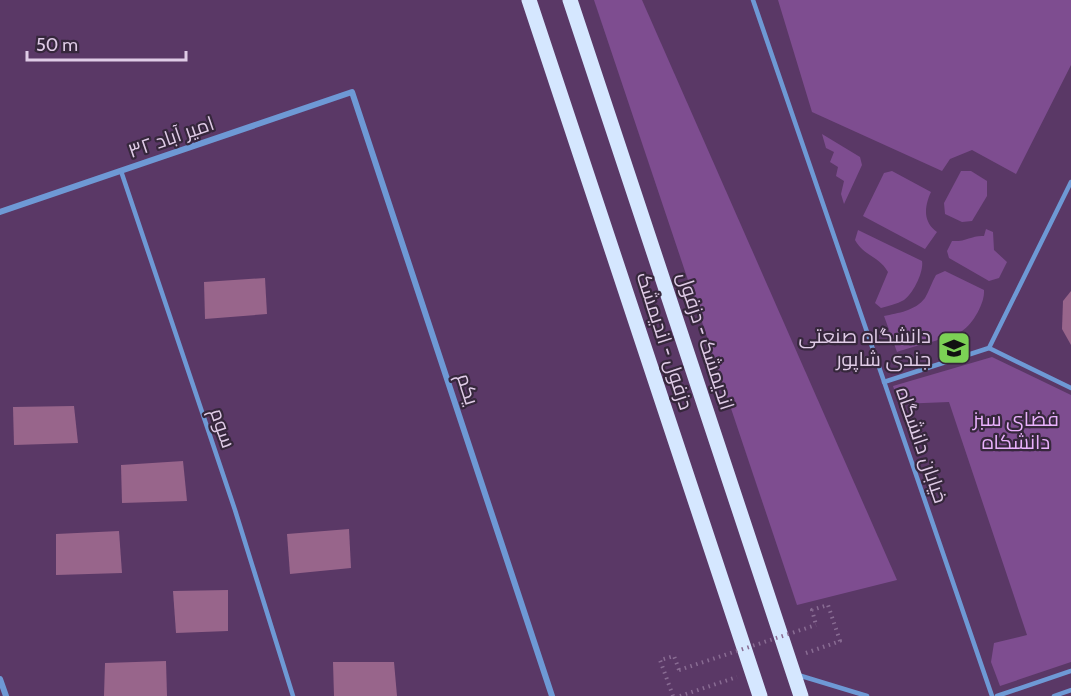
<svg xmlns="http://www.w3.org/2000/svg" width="1071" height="696" font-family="Cabin,Cairo,sans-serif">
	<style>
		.green { fill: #7e4d90 }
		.building { fill: #98658b }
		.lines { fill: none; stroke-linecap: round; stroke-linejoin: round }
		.path { stroke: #896c93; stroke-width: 4; stroke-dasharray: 1.5 4.5; stroke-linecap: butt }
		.lane { stroke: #6e99d5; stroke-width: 4.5 }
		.street { stroke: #6e99d5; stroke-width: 6 }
		.primary { stroke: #d5e7ff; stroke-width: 15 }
		.path-bridge { stroke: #896c93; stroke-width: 4; stroke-dasharray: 1.5 4.5; stroke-linecap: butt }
		.labels { text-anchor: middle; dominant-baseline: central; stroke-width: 4.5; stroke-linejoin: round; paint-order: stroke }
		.street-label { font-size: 20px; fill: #dfcbe6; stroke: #36273c }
		.poi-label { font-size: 20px; fill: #dfcbe6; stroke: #36273c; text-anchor: end }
		.park-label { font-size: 20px; fill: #e9b1fc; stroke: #36273c }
	</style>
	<rect width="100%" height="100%" fill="#5a3866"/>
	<g class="green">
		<path d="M 594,0 L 642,0 L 897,580 L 797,605 Z"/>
		<path d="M 778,0 L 1071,0 L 1071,65 L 1016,174 L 972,150 L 950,159 L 942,171 L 812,112 Z"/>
		<path d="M 822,134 L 860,157 L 862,165 L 844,204 L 841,194 L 844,181 L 836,176 L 838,167 L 830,162 L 834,152 L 826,148 Z"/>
		<path d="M 892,171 L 931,192 C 924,207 923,222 937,232 L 925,249 L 863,216 L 884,173 Z"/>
		<path d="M 961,171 L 971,171 L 987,181 L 987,196 L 972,221 L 962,222 L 945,214 L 944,203 Z"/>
		<path d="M 986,229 L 993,232 L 994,250 L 1007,262 L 999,278 L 989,281 L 949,258 L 947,251 L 952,241 C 966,242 972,235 984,236 Z"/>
		<path d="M 858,230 L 922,261 C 924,272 913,294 904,300 C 897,304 888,306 881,308 L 875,303 L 888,272 C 879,256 865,257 855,240 Z"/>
		<path d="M 945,271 L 984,290 C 985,303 973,324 962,331 C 947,339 914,346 897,352 L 884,316 C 898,313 915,311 925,298 C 929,291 932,282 936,275 Z"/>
		<path d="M 992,357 L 1071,395 L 1071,662 L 1000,686 L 991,662 L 994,643 L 1027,635 L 949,402 L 899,404 L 893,386 Z"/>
	</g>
	<g class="building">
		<path d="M 265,278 L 267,314 L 205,319 L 204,282 Z"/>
		<path d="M 1071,291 L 1071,345 L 1062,329 L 1063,301 Z"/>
		<path d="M 74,406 L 78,443 L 14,445 L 13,407 Z"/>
		<path d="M 183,461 L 187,501 L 122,503 L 121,465 Z"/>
		<path d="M 349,529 L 351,568 L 290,574 L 287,534 Z"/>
		<path d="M 119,531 L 122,573 L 56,575 L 56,534 Z"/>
		<path d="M 228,590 L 228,631 L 176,633 L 173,591 Z"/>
		<path d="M 166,661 L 167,696 L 104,696 L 105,663 Z"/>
		<path d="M 333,662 L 394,662 L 397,696 L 334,696 Z"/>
	</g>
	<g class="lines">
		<g class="path">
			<path d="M 806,653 L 840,641 L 828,605 L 812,610 L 816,625"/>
			<path d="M 673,696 L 660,660 L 674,656 L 679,670"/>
			<path d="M 680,696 L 737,677"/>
		</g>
		<g class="lane">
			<path d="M 753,0 L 992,696"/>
			<path d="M 121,171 L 235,510 L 293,696"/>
			<path d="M 989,348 L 1071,388"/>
			<path d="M 884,382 L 989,348 L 1071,182"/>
			<path d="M 798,675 L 867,696"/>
			<path d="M 997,696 L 1071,671"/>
			<path d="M 1054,696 L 1071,690"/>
		</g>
		<g class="street">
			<path d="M 0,212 L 352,92 L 552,696"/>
			<path d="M 0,679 L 6,696"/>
		</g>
		<g class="primary">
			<path d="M 529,0 L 760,696"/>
			<path d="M 570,0 L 801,696"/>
		</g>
		<path class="path-bridge" d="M 679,670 L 816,625"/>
	</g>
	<defs>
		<g id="university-square" transform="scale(1.725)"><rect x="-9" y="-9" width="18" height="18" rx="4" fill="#7cd155" stroke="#36273c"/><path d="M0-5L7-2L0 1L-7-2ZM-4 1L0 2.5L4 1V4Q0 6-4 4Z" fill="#111"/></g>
	</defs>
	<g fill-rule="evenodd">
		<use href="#university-square" x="954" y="348"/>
	</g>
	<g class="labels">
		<g class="street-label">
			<text transform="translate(171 137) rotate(-19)">۳۲ امیر آباد</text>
			<text transform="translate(665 341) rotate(72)">دزفول - اندیمشک</text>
			<text transform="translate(706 341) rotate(72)">اندیمشک - دزفول</text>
			<text transform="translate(468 389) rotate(72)">یکم</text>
			<text transform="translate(223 428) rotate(71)">سوم</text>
			<text transform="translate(922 445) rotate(71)">خیابان دانشگاه</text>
		</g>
		<g class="poi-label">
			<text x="931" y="336">دانشگاه صنعتی<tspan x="931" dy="23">جندی شاپور</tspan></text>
		</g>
		<g class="park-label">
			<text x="1016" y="419">فضای سبز<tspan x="1016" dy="23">دانشکاه</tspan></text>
		</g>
	</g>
	<path d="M27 51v9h159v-9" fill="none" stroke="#dfcbe6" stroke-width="3"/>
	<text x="36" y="51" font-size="18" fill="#dfcbe6" stroke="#36273c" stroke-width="4.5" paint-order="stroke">50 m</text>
</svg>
